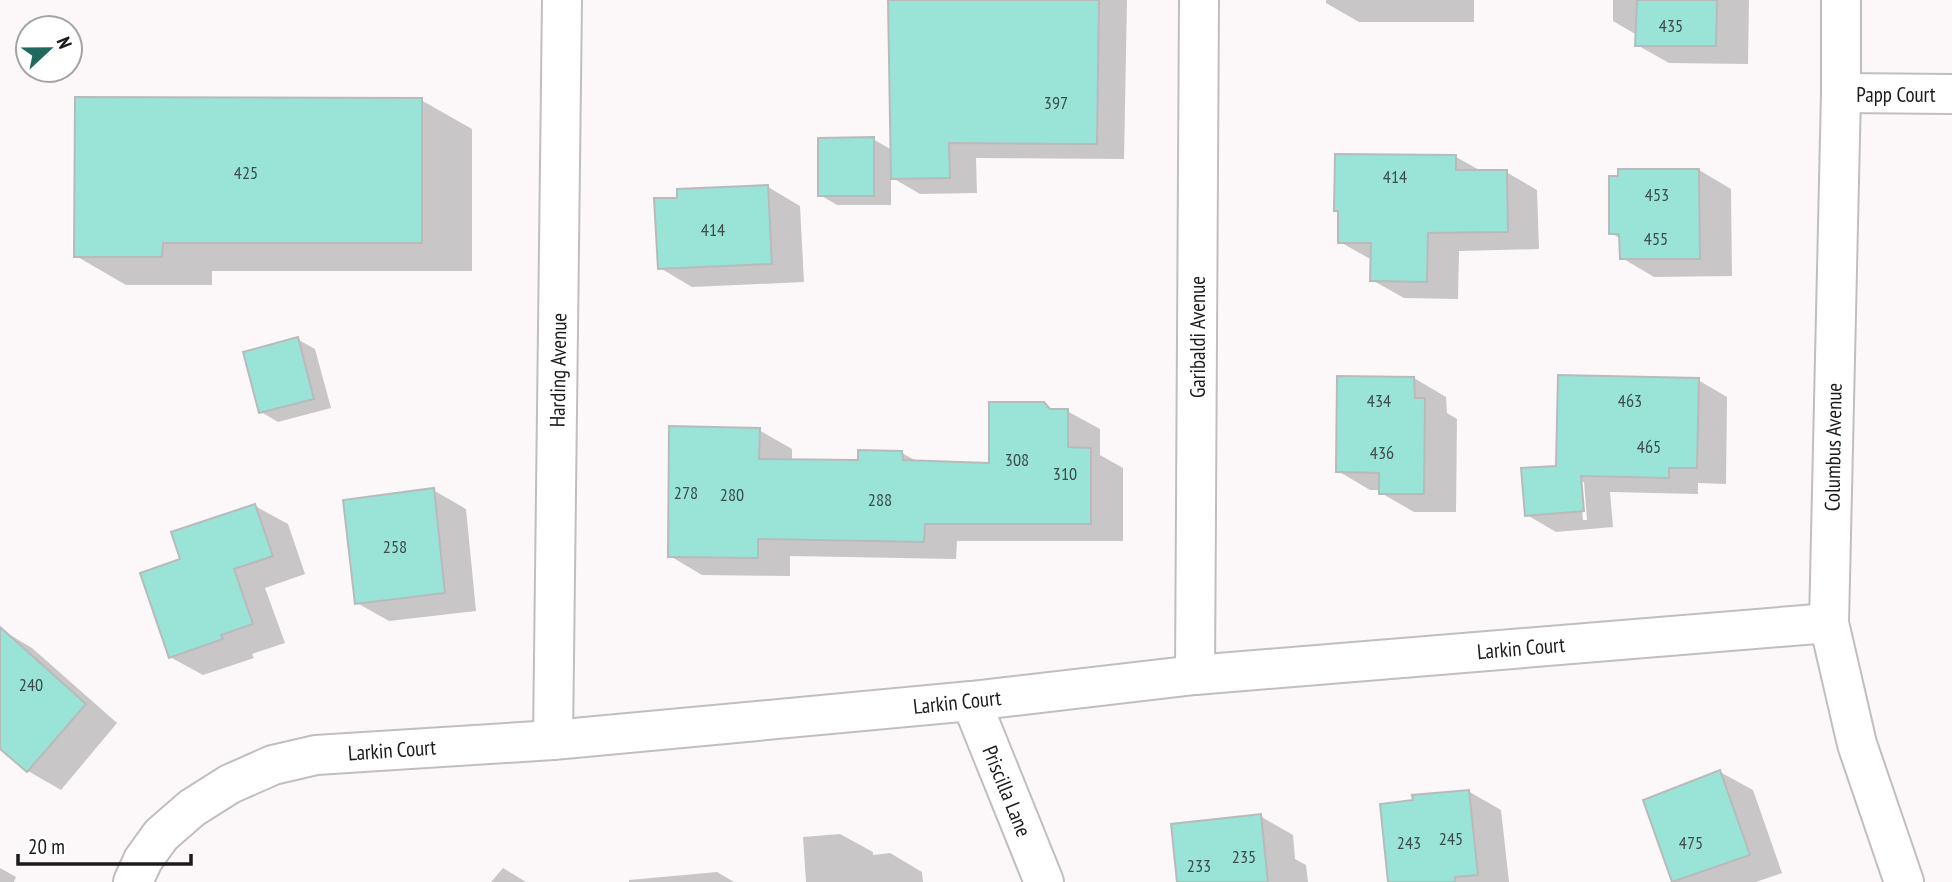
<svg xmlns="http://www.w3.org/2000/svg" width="1952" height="882" font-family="'PT Sans Narrow',sans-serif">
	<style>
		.shadow { fill: #0003; fill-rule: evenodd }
		.building { fill: #9ae3d7; stroke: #b7bbbb; stroke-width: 2 }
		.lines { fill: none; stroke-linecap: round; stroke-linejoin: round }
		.street-casing { stroke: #c2bec0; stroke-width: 42 }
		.street { stroke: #fff; stroke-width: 38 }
		.labels { text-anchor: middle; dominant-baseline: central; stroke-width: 6; stroke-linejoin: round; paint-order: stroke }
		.number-label { font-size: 18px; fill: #3c4c4a }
		.street-label { font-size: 21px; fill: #1c1a1b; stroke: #fff }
	</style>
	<rect width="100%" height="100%" fill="#fcf8fa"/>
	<g class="shadow">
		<path d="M 890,0 L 1127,0 L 1124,159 L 976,158 L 977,193 L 920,194 L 891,177 L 891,205 L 837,205 L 820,195 L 873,139 L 892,150 Z"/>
		<path d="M 1326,0 L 1474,0 L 1474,22 L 1359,22 L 1326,3 Z"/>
		<path d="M 1613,0 L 1749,0 L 1748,64 L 1669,63 L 1637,45 L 1637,35 L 1613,21 Z"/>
		<path d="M 421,100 L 472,129 L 472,271 L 212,271 L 212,285 L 126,285 L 76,256 Z"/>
		<path d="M 1456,157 L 1483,172 L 1506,172 L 1537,190 L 1539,249 L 1459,251 L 1458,299 L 1404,298 L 1372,280 L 1372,260 L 1340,242 L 1340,212 L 1336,210 Z"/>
		<path d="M 1699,170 L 1731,189 L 1732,276 L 1654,277 L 1622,258 L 1621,239 L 1611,233 Z"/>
		<path d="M 768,187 L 800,206 L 804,282 L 692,287 L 660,268 L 679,200 Z"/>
		<path d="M 297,339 L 315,349 L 331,408 L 278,422 L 261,412 Z"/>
		<path d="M 1414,378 L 1446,397 L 1447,413 L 1457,419 L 1456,512 L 1414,512 L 1381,493 L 1381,490 L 1370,490 L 1338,471 Z"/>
		<path d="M 1698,380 L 1727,397 L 1726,484 L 1698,483 L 1698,494 L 1610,492 L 1613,527 L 1556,532 L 1527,515 L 1558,467 ZM 1580,482 L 1584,482 L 1587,520 L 1583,520 Z"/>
		<path d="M 1044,404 L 1055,411 L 1067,411 L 1100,429 L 1100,455 L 1123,468 L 1123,541 L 957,541 L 956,559 L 790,556 L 790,576 L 702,575 L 670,556 L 759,430 L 792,449 L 792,461 L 860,462 L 902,453 L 918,462 L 991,465 Z"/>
		<path d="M 433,490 L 466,509 L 476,611 L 389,621 L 357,603 Z"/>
		<path d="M 255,506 L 288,524 L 305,574 L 265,588 L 285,643 L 252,654 L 254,658 L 203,675 L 170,657 L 182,561 Z"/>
		<path d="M 0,629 L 32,648 L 117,723 L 61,790 L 28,771 L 0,746 Z"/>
		<path d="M 1720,772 L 1753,790 L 1782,873 L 1756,882 L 1675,882 L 1673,881 L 1674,788 Z"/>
		<path d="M 1468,791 L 1501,810 L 1509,882 L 1390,882 Z"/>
		<path d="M 1260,816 L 1293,835 L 1295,859 L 1306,865 L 1308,882 L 1179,882 Z"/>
		<path d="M 840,834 L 873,852 L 873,855 L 890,853 L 922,872 L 923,882 L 806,882 L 803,837 Z"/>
		<path d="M 0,868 L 16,877 L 14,882 L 0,882 Z"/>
		<path d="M 503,868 L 526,882 L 491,882 Z"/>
		<path d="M 717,872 L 734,882 L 629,882 L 629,880 Z"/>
	</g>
	<g class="building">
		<path d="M 888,0 L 1099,0 L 1097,144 L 949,143 L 950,178 L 891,179 Z"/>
		<path d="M 1637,0 L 1717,0 L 1716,46 L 1635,46 Z"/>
		<path d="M 75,97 L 422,98 L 422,243 L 163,243 L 162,257 L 74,257 Z"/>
		<path d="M 874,137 L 874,196 L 818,196 L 818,138 Z"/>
		<path d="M 1335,154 L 1456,155 L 1456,170 L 1507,170 L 1508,232 L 1428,233 L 1427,282 L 1370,281 L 1371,243 L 1338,243 L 1338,211 L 1334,211 Z"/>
		<path d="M 1618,169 L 1699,169 L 1700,259 L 1620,259 L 1619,234 L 1609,234 L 1609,176 L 1618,176 Z"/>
		<path d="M 768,185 L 772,264 L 658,269 L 654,198 L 677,198 L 677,189 Z"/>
		<path d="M 298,337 L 314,399 L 259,413 L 243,352 Z"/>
		<path d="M 1558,375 L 1699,378 L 1697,468 L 1669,468 L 1669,478 L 1581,476 L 1584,511 L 1525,516 L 1521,468 L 1556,466 Z"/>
		<path d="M 1337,376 L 1414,377 L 1415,398 L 1425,398 L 1424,494 L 1379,494 L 1379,473 L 1336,472 Z"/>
		<path d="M 989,402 L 1044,402 L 1050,409 L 1068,409 L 1068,447 L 1091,448 L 1091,524 L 925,524 L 924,542 L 758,539 L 758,558 L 668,557 L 669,426 L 760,428 L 759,459 L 858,460 L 858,450 L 902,451 L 903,460 L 989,463 Z"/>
		<path d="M 434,488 L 445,593 L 355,604 L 343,500 Z"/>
		<path d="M 255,504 L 273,556 L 234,569 L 253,624 L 221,635 L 223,639 L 169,658 L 140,573 L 180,559 L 171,532 Z"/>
		<path d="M 0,627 L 86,704 L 27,772 L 0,749 Z"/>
		<path d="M 1720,770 L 1750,855 L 1672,882 L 1643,800 Z"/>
		<path d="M 1469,790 L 1478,875 L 1455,877 L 1455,882 L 1388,882 L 1380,804 L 1413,800 L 1412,795 Z"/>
		<path d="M 1261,814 L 1268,882 L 1177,882 L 1171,824 Z"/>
	</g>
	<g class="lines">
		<g class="street-casing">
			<g id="street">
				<path d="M 1841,0 L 1841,93 L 1829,623 L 1857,744 L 1904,882"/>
				<path d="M 1841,93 L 1952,94"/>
				<path d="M 1195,675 L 1199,0"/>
				<path d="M 971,701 L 1044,882"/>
				<path d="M 553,740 L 562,0"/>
				<path d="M 133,882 L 143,860 L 161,835 L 192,808 L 230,784 L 273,765 L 316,755 L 553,740 L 971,701 L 1195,675 L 1829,623"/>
			</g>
		</g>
		<use href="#street" class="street"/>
	</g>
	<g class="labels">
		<g class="number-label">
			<text x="1671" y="25">435</text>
			<text x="1056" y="102">397</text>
			<text x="246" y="172">425</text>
			<text x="1395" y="176">414</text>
			<text x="1657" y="194">453</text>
			<text x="713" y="229">414</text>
			<text x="1656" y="238">455</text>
			<text x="1379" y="400">434</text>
			<text x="1630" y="400">463</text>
			<text x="1649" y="446">465</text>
			<text x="1382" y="452">436</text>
			<text x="1017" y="459">308</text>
			<text x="1065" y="473">310</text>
			<text x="686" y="492">278</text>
			<text x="732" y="494">280</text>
			<text x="880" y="499">288</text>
			<text x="395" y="546">258</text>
			<text x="31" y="684">240</text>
			<text x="1451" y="838">245</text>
			<text x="1409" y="842">243</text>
			<text x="1691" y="842">475</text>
			<text x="1244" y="856">235</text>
			<text x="1199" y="865">233</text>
		</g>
		<g class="street-label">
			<text x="1896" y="94">Papp Court</text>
			<text transform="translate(1197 337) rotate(-90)">Garibaldi Avenue</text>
			<text transform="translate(558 370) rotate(-89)">Harding Avenue</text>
			<text transform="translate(1833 447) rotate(-89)">Columbus Avenue</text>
			<text transform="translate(1521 648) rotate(-5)">Larkin Court</text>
			<text transform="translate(957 702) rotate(-6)">Larkin Court</text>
			<text transform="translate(392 750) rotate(-4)">Larkin Court</text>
			<text transform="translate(1007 791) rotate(68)">Priscilla Lane</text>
		</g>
	</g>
	<g transform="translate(49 49) rotate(68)"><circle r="33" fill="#ffffff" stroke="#a4a3a4" stroke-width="2"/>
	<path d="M0-5L12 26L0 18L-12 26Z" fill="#20695f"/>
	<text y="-10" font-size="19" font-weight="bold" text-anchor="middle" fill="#1c1a1b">N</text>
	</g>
	<path d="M18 854v10h173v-10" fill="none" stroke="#1c1a1b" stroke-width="3.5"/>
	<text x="28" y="854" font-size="21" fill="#1c1a1b" stroke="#ffffff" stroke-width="5" paint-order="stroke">20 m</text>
</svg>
